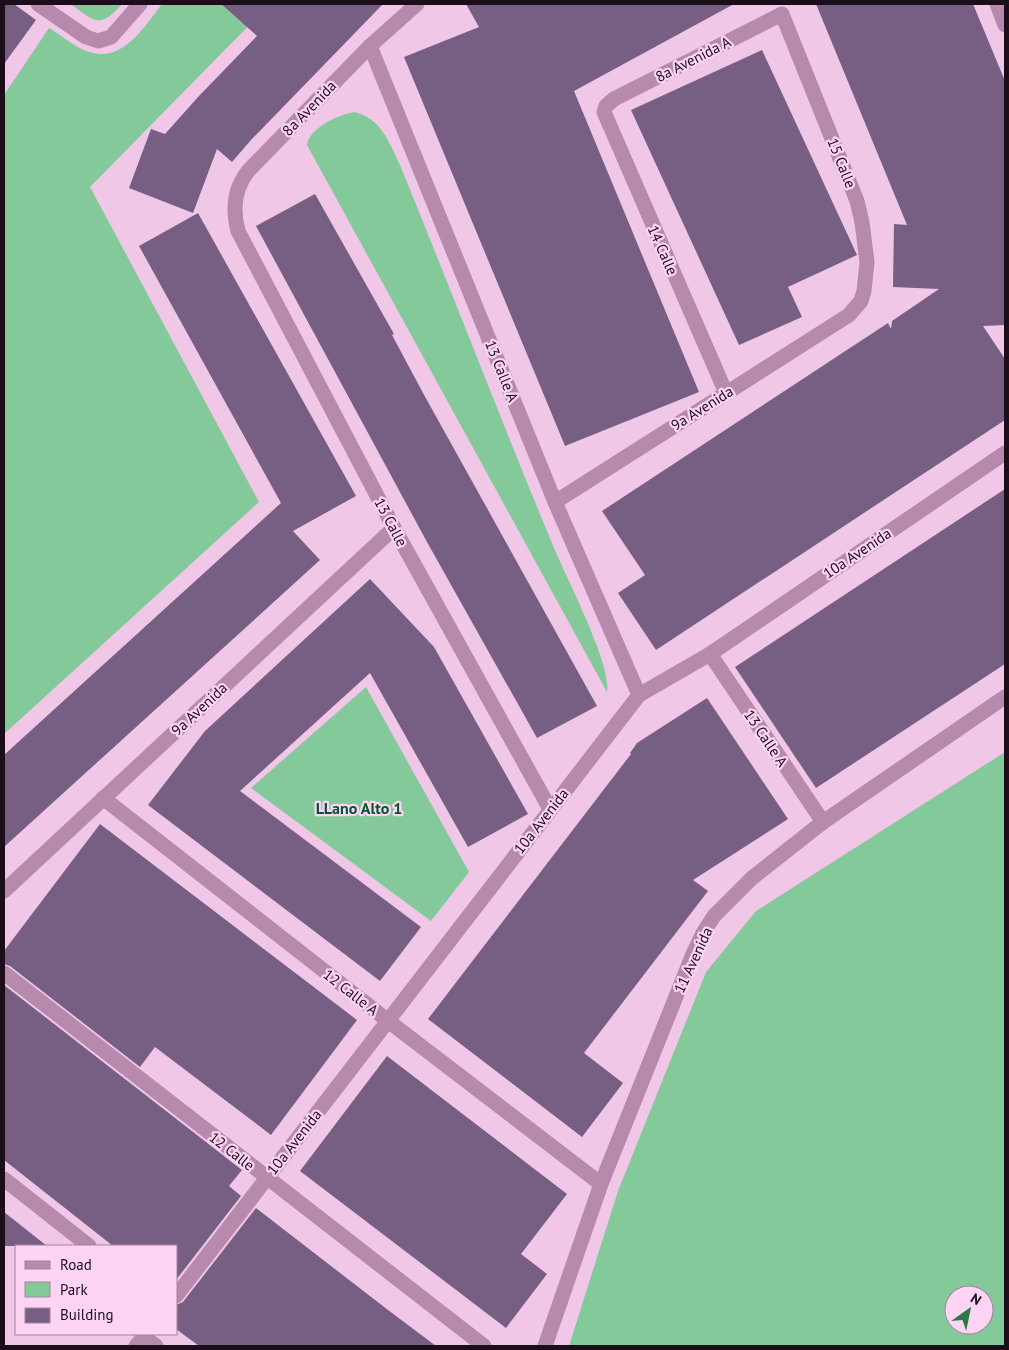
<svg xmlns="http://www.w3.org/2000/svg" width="1009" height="1350" font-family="'PT Sans',sans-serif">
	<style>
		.green { fill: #83c999; fill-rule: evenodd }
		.building { fill: #775f84 }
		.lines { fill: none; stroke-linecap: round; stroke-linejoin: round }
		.street { stroke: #b789ad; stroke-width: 15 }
		.labels { text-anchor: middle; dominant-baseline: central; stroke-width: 4.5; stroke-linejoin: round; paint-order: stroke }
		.street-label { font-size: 15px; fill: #1b0d19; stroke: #fdd4f4 }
		.neighbourhood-label { font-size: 16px; font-weight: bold; fill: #02562c; stroke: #fdd4f4 }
	</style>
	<rect width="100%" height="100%" fill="#f0c7e7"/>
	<g class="green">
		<path d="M 71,4 L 122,4 C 100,29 95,22 71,4 Z"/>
		<path d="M 162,4 L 221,4 L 241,22 L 257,4 L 270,4 L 90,187 L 259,502 L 4,734 L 4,95 L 49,28 C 61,35 73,46 86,51 C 122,65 143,28 162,4 Z"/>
		<path d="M 354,112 C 381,118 389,142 400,165 C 452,292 501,421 554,548 C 566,577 612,665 607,692 L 307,145 C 310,127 339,115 354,112 Z"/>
		<path d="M 366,687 L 469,872 L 431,921 L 251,788 Z"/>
		<path d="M 1005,752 L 1005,1346 L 569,1346 L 618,1191 L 706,972 L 756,911 ZM 954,1295 L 984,1295 L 984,1325 L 954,1325 Z"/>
	</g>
	<g class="building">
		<path d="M 4,4 L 14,4 L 36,20 L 4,64 Z"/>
		<path d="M 221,4 L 383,4 L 251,140 L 232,162 L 217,149 L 193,213 L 129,188 L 151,129 L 165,134 L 199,96 L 257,36 Z"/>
		<path d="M 466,4 L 734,4 L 574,91 L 699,392 L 565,446 L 404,57 L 479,27 Z"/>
		<path d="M 816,4 L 973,4 L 1005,81 L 1005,325 L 983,326 L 1005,359 L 1005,420 L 656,650 L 618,593 L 645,575 L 602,511 L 888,323 L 891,329 L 892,321 L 939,289 L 893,287 L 894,224 L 907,225 Z"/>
		<path d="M 762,50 L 857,255 L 788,287 L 802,317 L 739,345 L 631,110 Z"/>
		<path d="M 315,194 L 394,334 L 392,335 L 423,393 L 597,706 L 537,738 L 427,542 L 256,226 Z"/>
		<path d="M 198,213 L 356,496 L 293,531 L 320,560 L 4,847 L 4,755 L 281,503 L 139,246 Z"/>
		<path d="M 1005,489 L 1005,664 L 816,788 L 735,667 Z"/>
		<path d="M 370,579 L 434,647 L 528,814 L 468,847 L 370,673 L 240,791 L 421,927 L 380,981 L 148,805 L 205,731 Z"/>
		<path d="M 707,698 L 788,819 L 693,880 L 708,891 L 584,1053 L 623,1083 L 582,1137 L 428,1019 L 631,754 L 630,753 L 637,743 Z"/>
		<path d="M 100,824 L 357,1020 L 271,1135 L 155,1047 L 140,1067 L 10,966 L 4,964 L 4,951 Z"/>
		<path d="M 4,985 L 242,1170 L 229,1186 L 241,1196 L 176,1280 L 176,1246 L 113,1246 L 4,1160 Z"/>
		<path d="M 387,1056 L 567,1194 L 521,1254 L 547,1274 L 506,1328 L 300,1171 Z"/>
		<path d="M 256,1208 L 388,1310 L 436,1346 L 199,1346 L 176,1329 L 176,1305 L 183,1302 Z"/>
		<path d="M 4,1212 L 47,1246 L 4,1246 Z"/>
	</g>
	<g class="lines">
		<g class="street">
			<path d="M 38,4 L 86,37 L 98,41 L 111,37 L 140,4"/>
			<path d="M 417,4 L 370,46 L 249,170 C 234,188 232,208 238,231 L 394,528 L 550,809"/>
			<path d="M 997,4 L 1005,25"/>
			<path d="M 370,46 L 555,502 L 639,695"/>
			<path d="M 555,502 L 849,315 L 861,301 L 864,291 L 867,262 L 862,222 L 857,201 L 782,14 L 614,99 L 606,106 L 604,112 L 726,393"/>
			<path d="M 710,654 L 823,822"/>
			<path d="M 103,798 L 387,1020 L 601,1184"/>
			<path d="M 4,891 L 394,528"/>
			<path d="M 4,973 L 484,1346"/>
			<path d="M 4,1179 L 89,1246"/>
			<path d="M 176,1296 L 639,695 L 710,654 L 1005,453"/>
			<path d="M 144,1337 L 156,1346"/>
			<path d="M 136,1346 L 146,1334"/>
			<path d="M 545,1346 L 601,1184 L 693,954 L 703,933 L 714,916 L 752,878 L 823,822 L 1005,697"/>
		</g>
	</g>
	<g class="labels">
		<g class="street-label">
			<text transform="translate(693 59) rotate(-27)">8a Avenida A</text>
			<text transform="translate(309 108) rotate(-46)">8a Avenida</text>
			<text transform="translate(842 163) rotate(68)">15 Calle</text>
			<text transform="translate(663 250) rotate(66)">14 Calle</text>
			<text transform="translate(502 371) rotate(68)">13 Calle A</text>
			<text transform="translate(702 408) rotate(-32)">9a Avenida</text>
			<text transform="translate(391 522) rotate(62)">13 Calle</text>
			<text transform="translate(857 553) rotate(-34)">10a Avenida</text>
			<text transform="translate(199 709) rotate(-43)">9a Avenida</text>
			<text transform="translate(766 738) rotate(56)">13 Calle A</text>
			<text transform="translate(541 821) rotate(-52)">10a Avenida</text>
			<text transform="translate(693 960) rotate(-65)">11 Avenida</text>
			<text transform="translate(351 992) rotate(38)">12 Calle A</text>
			<text transform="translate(294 1142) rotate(-52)">10a Avenida</text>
			<text transform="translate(232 1151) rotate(38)">12 Calle</text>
		</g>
		<g class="neighbourhood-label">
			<text x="359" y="808">LLano Alto 1</text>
		</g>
	</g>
	<rect width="1009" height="1350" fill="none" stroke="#1b0d19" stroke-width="10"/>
	<rect x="15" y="1245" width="162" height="90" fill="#fdd4f4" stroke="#a3849c"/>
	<rect x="25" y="1261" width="25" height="8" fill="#b789ad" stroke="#a3849c"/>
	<text x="60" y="1270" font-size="15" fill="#1b0d19">Road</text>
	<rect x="25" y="1282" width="25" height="15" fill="#83c999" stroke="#a3849c"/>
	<text x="60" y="1295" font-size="15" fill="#1b0d19">Park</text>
	<rect x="25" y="1308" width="25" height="15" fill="#775f84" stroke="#a3849c"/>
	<text x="60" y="1320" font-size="15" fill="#1b0d19">Building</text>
	<g transform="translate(969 1310) rotate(33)"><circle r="24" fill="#fdd4f4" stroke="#a3849c"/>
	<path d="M0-4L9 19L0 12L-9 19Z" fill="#287848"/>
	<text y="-8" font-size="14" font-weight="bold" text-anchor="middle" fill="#1b0d19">N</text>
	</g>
</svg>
